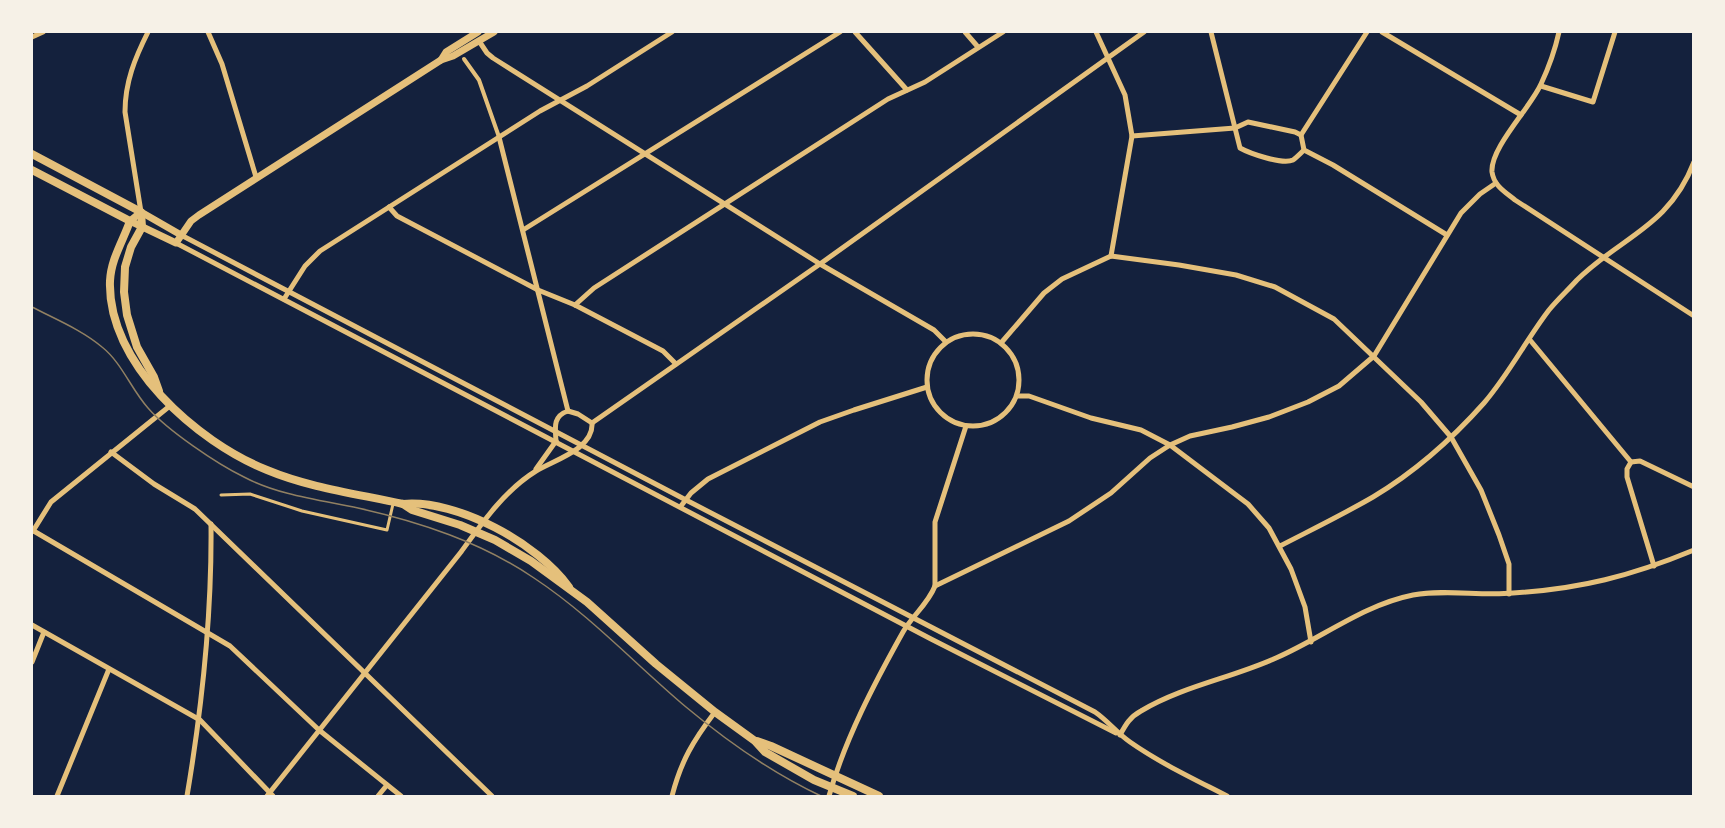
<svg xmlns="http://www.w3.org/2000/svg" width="1725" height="828" font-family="Montserrat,sans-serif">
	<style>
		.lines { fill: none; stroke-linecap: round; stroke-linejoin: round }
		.service { stroke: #e5c07b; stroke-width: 3 }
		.pedestrian { stroke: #e5c07b; stroke-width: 4 }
		.minor { stroke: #e5c07b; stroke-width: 5 }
		.tertiary { stroke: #e5c07b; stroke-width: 7 }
		.secondary { stroke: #e5c07b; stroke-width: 8 }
		.tram { stroke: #918062; stroke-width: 1.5 }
	</style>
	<rect width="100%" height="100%" fill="#14213d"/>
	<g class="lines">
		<path class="service" d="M 221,495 L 250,494 L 302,511 L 387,530 L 393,504"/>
		<path class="pedestrian" d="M 464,59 L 479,80 L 499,137"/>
		<g class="minor">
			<path d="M 208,32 L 222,64 L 256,177"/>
			<path d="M 855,32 L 907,90"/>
			<path d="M 965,32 L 978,47"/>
			<path d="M 1096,32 L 1125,95 L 1132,136 L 1111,256"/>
			<path d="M 1211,32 L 1240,148 C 1249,153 1282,165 1293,160 C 1296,158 1301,153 1304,150"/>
			<path d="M 1382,32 L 1521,115"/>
			<path d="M 1559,32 C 1555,50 1549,67 1541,84 C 1531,107 1490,148 1492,172 C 1494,186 1505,192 1515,200 L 1694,316"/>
			<path d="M 32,37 L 43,32"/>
			<path d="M 479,41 L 487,53 L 493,58 L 820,264 L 934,330 L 946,342"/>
			<path d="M 1541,86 L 1593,102 L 1615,32"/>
			<path d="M 1301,135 L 1367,32"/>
			<path d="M 1132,136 L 1235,128 L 1248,122 L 1295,132 L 1301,135 L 1304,150 L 1333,165 L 1447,235"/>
			<path d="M 499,137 L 568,411"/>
			<path d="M 389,207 L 397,216 L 538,290 L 575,305 L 663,351 L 676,364"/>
			<path d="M 141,212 L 125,112 C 125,82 135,58 148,32"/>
			<path d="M 523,230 L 840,32"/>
			<path d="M 181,235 L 686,500 L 1095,712 C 1108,721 1117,733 1130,742 C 1160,763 1194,779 1227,796"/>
			<path d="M 176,243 L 931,639 L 1116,733"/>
			<path d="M 284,299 L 305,266 L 320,251 L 540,111 L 587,86 L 672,32"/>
			<path d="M 575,305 L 594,288 L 888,99 L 925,82 L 1003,32"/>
			<circle cx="973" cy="380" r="46"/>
			<path d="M 1530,340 L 1631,462 L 1640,461 L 1694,487"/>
			<path d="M 1001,343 L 1044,293 L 1062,279 L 1111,256 L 1179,265 L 1236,275 L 1275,287 L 1334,319 L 1421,402 L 1451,437 L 1481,490 L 1499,535 L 1509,564 L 1509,594"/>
			<path d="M 1017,396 L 1029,396 L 1091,418 L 1141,430 L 1170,445 L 1190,436 L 1232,427 L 1269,417 L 1308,402 L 1339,386 L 1374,356 L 1461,213 L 1480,194 L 1496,183"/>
			<path d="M 568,411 L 578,414 L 592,423"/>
			<path d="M 592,423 L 820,264 L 1144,32"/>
			<path d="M 556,441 C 555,427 553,416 568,411"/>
			<path d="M 111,452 L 154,484 L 195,509 L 492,796"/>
			<path d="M 1631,462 L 1627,469 L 1627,477 L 1654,566"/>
			<path d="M 536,469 L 556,441"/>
			<path d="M 681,506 L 691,493 L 708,479 L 820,422 L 854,410 L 927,387"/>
			<path d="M 32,530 L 230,646 L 319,730 L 401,796"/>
			<path d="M 33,531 L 51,502 L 171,405"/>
			<path d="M 1280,546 C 1311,530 1342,515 1373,497 C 1413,473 1452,439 1484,403 C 1509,374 1526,340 1549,310 C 1558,299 1568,290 1577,280 C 1622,236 1669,227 1694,162"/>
			<path d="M 935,586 L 1069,521 L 1111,493 L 1150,458 L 1170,445 L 1248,504 L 1269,528 L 1291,569 L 1305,607 L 1311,642"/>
			<path d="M 32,625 L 200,720 L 273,796"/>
			<path d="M 32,662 L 44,632"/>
			<path d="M 1120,735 C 1126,724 1130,717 1141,711 C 1183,686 1232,678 1276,658 C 1322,638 1363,605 1413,595 C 1446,589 1479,596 1513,593 C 1580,589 1631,576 1694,550"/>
			<path d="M 57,796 L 109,669"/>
			<path d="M 187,796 C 202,707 212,615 211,524"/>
			<path d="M 267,796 L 461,552 C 482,523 505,490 536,471 C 554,460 594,449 592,423"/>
			<path d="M 378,796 L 387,785"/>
			<path d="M 672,796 C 681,761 693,741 715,712"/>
			<path d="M 829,796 C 845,739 874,684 903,632 C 912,616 928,604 935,586 L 935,522 L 966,426"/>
		</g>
		<g class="tertiary">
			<path d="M 441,60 L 446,52 L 478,32"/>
			<path d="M 181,235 L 141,212 L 130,221 L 176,243 L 191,221 L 199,215 L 441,60 L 453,56 L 494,32"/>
		</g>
		<g class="secondary">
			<path d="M 32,154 L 141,212 L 142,227 L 131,247 L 125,267 L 124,292 L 127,315 L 137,347 L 154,377 L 159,391"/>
			<path d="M 32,170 L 130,221 C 123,241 111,259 110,281 C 107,363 197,442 267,470 C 310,488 358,494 403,504 C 458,499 538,544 569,587"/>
			<path d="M 403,504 L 412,510 L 460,525 L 495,540 L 531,561 L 587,602 L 656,664 L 715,712 L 755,741 L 765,752 L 814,780 L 853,796"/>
			<path d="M 757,741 L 771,746 L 879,796"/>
		</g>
		<path class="tram" d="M 32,307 C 55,319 82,330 102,347 C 122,363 131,389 148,408 C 167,430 217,464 244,477 C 278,495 320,500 358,508 C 420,522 481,542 534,578 C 590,615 635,664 686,707 C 728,742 772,773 821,796"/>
	</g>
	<rect width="1725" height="828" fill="none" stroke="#f6f1e7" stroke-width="66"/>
</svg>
